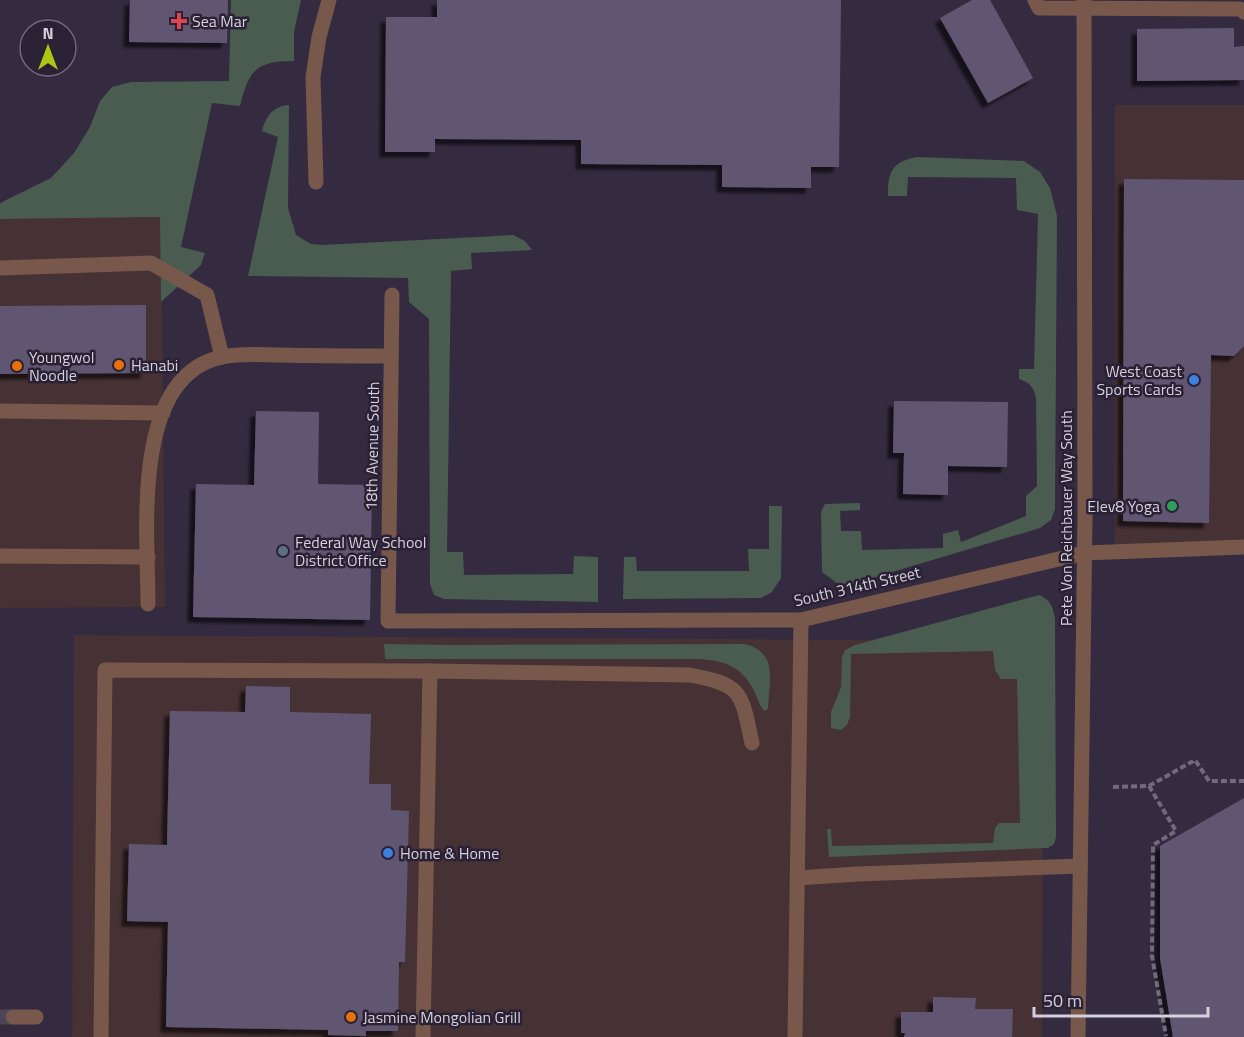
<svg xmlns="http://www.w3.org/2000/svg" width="1244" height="1037" font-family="'Titillium Web',sans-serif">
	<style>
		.commercial { fill: #463134 }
		.green { fill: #495c4f }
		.building { fill: #615671; filter: url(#shadow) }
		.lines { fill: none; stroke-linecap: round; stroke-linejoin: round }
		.minor-tunnel { stroke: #4c4457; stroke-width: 15; stroke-dasharray: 15 8; stroke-linecap: butt }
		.path { stroke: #716a7c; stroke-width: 4; stroke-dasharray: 6 3; stroke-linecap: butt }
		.minor { stroke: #78584a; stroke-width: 15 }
		.health-dot { fill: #e0444e; stroke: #2a2135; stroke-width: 2 }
		.food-dot { fill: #e8710a; stroke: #2a2135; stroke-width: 2 }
		.shop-dot { fill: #3f7fe0; stroke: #2a2135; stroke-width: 2 }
		.leisure-dot { fill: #2e9e5b; stroke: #2a2135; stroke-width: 2 }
		.service-dot { fill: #5c6f8a; stroke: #2a2135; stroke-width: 2 }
		.labels { text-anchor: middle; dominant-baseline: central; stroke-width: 5; stroke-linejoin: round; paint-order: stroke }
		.poi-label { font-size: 16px; fill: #d4cfdc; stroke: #2a2135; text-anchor: start }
		.street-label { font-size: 16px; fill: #d4cfdc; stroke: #2a2135 }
	</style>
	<defs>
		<filter id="shadow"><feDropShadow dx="-5.5" dy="5.5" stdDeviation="1.5" flood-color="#0009"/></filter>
	</defs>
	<rect width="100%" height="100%" fill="#342b40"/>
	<g class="commercial">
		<path d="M 1115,105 L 1244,105 L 1244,547 L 1115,546 Z"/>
		<path d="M 161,217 L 165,607 L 0,608 L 0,219 Z"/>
		<path d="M 74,635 L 1044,641 L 1042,1037 L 72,1037 Z"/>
	</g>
	<g class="green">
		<path d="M 231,0 L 301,0 L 294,32 L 294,61 C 256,61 249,70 240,106 L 212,103 L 181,247 L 205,253 L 201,265 L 161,302 L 160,217 L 0,219 L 0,204 L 2,202 L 51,178 L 74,153 L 90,127 L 100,101 L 112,87 L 131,82 L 229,81 Z"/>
		<path d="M 289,105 L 288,208 L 296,235 L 311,244 L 323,245 L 513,235 L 525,241 L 532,250 L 471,253 L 472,269 L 451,271 L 447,552 L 463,552 L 464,575 L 573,574 L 574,556 L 598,557 L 598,602 L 444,599 L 434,595 L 430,584 L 429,319 L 409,302 L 408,278 L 248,276 L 278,137 L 262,131 C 266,116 273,106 289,105 Z"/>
		<path d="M 917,157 L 1024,161 L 1040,172 L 1050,188 L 1057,216 L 1055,509 L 1051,520 L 1040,528 L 842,587 L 822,572 L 821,512 L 825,504 L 860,503 L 860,510 L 840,511 L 841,531 L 861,531 L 862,550 L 943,548 L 943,534 L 958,530 L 961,542 L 1026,516 L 1026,496 L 1037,486 L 1036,398 C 1034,387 1030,383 1019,379 L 1019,369 L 1034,369 L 1038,214 L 1017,210 L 1016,178 L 908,177 L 907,196 L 888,196 C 888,172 891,162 917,157 Z"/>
		<path d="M 769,506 L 782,506 L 781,578 L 772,592 L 761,598 L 623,599 L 624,557 L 636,557 L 637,571 L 749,571 L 748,549 L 769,549 Z"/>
		<path d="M 1039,595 C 1051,600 1053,607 1055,619 L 1056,837 L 1054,844 L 1048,848 L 829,857 L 827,829 L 831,829 L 832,846 L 993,843 L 995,828 L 999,823 L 1020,823 L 1017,679 L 1001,679 L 995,670 L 993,651 L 851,654 L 850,717 L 847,725 L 841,730 L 831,728 L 831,712 L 841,687 L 842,657 L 845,650 L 855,645 Z"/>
		<path d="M 384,644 L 452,645 L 745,644 C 779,653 769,681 768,709 L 764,711 C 759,705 757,696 753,689 C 741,666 725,661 700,659 L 385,659 Z"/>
	</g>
	<g class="building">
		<path d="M 130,0 L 228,0 L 227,43 L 129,42 Z"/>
		<path d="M 437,0 L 841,0 L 839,167 L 811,167 L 811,188 L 722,187 L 722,165 L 581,164 L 581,140 L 435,139 L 435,152 L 385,152 L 386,17 L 437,17 Z"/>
		<path d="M 972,0 L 990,0 L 1033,78 L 988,103 L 940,18 Z"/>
		<path d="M 1234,28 L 1234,47 L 1244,46 L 1244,80 L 1137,81 L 1137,29 Z"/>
		<path d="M 1124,179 L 1244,180 L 1244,346 L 1234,356 L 1211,355 L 1209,523 L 1123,521 Z"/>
		<path d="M 146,305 L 146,373 L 0,374 L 0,306 Z"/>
		<path d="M 894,401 L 1008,402 L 1007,467 L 948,466 L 948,495 L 903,494 L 904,453 L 893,453 Z"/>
		<path d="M 256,411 L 319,412 L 318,484 L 372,485 L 370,620 L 193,617 L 196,484 L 254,485 Z"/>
		<path d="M 246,686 L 290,687 L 290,712 L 371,714 L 369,784 L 391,784 L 391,810 L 409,811 L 405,962 L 399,962 L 398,1031 L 366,1031 L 366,1036 L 328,1035 L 328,1030 L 166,1027 L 168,922 L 127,921 L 129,844 L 167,845 L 170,711 L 245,712 Z"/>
		<path d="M 1244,798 L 1244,1037 L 1173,1037 L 1160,958 L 1160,846 Z"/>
		<path d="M 933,997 L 976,998 L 975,1009 L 1013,1009 L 1012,1037 L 904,1037 L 905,1033 L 901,1033 L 901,1012 L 933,1012 Z"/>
	</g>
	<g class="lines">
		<path class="minor-tunnel" d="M 0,1017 L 13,1017"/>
		<g class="path">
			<path d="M 1149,786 L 1176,831 L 1153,845 L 1152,956 L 1166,1036"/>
			<path d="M 1113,787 L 1149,786 L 1195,760 L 1209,781 L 1244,781"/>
		</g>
		<g class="minor">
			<path d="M 1035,0 L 1039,8 L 1240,9 L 1244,12"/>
			<path d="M 316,182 L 313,77 L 319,37 L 329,0"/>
			<path d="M 0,268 L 151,263 L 207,295 L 222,357"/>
			<path d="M 392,295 L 388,621 L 801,620 L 1084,553 L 1244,547"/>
			<path d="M 0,411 L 163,413"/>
			<path d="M 0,556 L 148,557"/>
			<path d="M 148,604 C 148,534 130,376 222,357 C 241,353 263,355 281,355 C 318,356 355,356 391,356"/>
			<path d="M 797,878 L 857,874 L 1080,866"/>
			<path d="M 13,1017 L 36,1017"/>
			<path d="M 101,1037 L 105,670 L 430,671 L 690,675 C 743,685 741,692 752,743"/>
			<path d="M 423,1037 L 430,671"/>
			<path d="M 795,1037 L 801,620"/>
			<path d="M 1078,1037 L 1085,519 L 1084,0"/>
		</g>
	</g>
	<path class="health-dot" d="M176 12h6v6h6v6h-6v6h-6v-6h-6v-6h6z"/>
	<g class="food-dot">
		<circle cx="119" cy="365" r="6"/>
		<circle cx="17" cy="366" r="6"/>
		<circle cx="351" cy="1017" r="6"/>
	</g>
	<g class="shop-dot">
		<circle cx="1194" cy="380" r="6"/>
		<circle cx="388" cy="853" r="6"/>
	</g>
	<circle class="leisure-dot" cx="1172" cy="506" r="6"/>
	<circle class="service-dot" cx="283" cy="551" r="6"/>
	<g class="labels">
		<g class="poi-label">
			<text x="192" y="21">Sea Mar</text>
			<text x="29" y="357">Youngwol<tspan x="29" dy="18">Noodle</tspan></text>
			<text x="131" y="365">Hanabi</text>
			<text x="1182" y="371" text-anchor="end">West Coast<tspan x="1182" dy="18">Sports Cards</tspan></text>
			<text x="1160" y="506" text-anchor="end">Elev8 Yoga</text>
			<text x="295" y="542">Federal Way School<tspan x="295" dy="18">District Office</tspan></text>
			<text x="400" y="853">Home &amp; Home</text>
			<text x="363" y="1017">Jasmine Mongolian Grill</text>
		</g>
		<g class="street-label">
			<text transform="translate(372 446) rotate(-89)">18th Avenue South</text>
			<text transform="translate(1066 518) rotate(-90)">Pete Von Reichbauer Way South</text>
			<text transform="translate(857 586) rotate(-13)">South 314th Street</text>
		</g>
	</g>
	<g transform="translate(48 48)"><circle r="28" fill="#2a2135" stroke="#6e6778" stroke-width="1.5"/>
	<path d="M0-4.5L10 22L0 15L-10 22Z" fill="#acc613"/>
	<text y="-9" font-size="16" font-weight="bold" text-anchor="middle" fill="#d4cfdc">N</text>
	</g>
	<path d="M1034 1007v9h174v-9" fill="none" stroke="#d4cfdc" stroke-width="3"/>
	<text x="1043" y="1007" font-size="18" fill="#d4cfdc" stroke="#2a2135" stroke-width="4.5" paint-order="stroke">50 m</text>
</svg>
